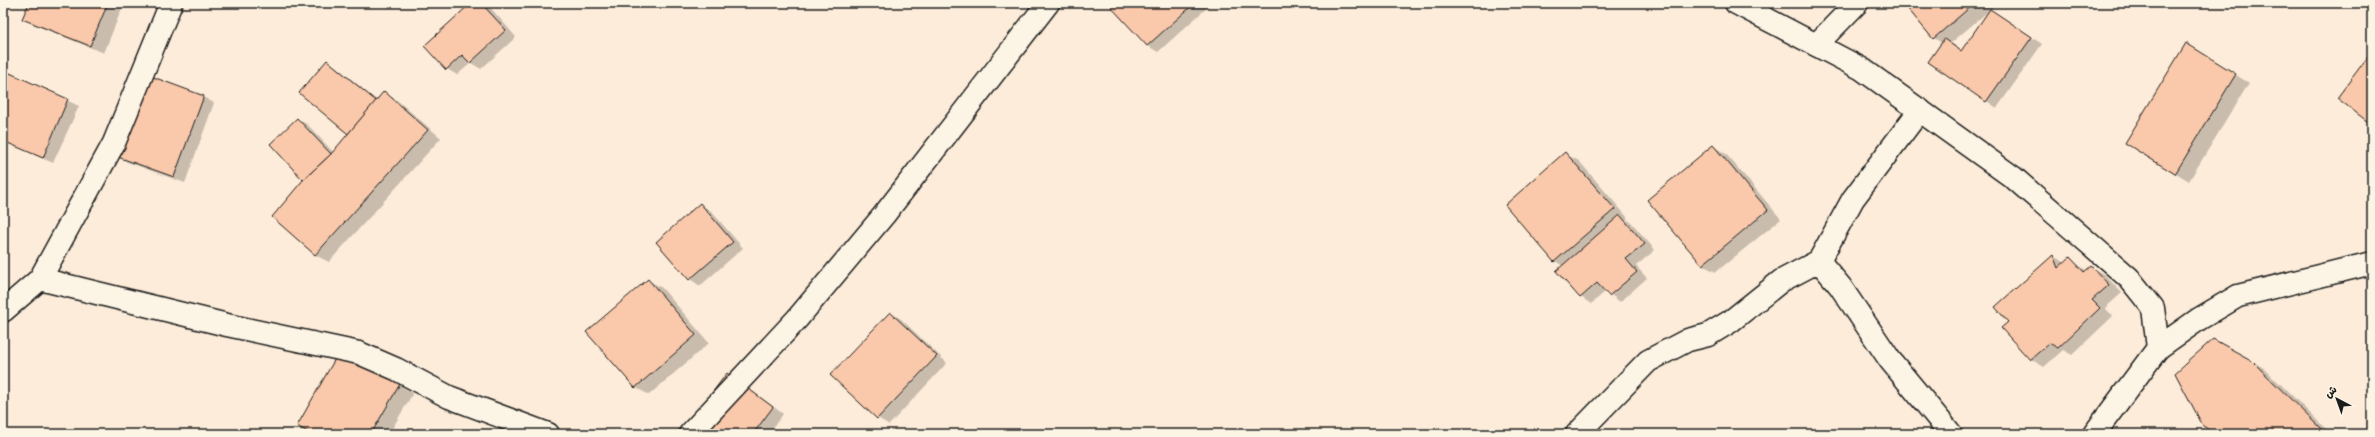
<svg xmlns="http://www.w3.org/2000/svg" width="2375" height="437" font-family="'Balsamiq Sans','Playpen Sans Arabic',sans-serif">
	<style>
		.shadow { fill: #0003 }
		.building { fill: #fac8aa; stroke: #1c1c1c }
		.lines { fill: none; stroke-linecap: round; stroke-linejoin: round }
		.street-casing { stroke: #1c1c1c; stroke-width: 25 }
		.street { stroke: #fcf5e5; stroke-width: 22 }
	</style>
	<rect width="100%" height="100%" fill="#fcecd9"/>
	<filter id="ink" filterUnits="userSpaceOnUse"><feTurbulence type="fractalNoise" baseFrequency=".025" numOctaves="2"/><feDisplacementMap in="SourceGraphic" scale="8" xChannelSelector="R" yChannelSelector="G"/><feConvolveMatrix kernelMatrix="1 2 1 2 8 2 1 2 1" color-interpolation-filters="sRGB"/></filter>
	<g filter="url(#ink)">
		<g class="shadow">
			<path d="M 30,3 L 124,3 L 104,53 L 37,26 L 24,18 Z"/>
			<path d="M 473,3 L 488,5 L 516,37 L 481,69 L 471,63 L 457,75 L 447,69 Z"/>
			<path d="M 1117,3 L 1208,3 L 1210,5 L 1158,52 L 1148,46 L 1112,7 Z"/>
			<path d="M 1904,3 L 1998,3 L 1951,43 L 1962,51 L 1991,10 L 2042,44 L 1997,108 L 1929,62 L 1942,43 L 1934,38 Z"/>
			<path d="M 2200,53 L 2249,83 L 2189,181 L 2176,173 Z"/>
			<path d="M 327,61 L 338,68 L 377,101 L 385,93 L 398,101 L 441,138 L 329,262 L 315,255 L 298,119 L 308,125 L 334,153 L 350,134 Z"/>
			<path d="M 3,71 L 79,106 L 53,163 L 3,141 Z"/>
			<path d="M 203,97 L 214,103 L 185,183 L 127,162 L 116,155 Z"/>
			<path d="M 1713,146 L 1726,154 L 1781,219 L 1716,272 L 1702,265 Z"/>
			<path d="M 1565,154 L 1579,161 L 1628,218 L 1626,219 L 1631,222 L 1655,250 L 1636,266 L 1647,278 L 1620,302 L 1606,291 L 1591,304 L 1581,297 L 1558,271 L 1563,266 L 1555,261 L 1506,205 Z"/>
			<path d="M 700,204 L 711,211 L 743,248 L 700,286 L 690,279 L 658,242 Z"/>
			<path d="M 2053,256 L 2066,263 L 2070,259 L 2087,271 L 2091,267 L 2105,275 L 2122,293 L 2105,308 L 2113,316 L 2072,355 L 2063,350 L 2044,367 L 2031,359 L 2010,322 L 1997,307 Z"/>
			<path d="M 648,280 L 662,288 L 709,343 L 649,395 L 635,387 Z"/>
			<path d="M 890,313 L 901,319 L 947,363 L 889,425 L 878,418 L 831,375 Z"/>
			<path d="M 340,351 L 413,393 L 389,434 L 313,434 Z"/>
			<path d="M 2251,360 L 2265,369 L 2331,434 L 2214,434 Z"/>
			<path d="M 738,380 L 783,414 L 768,434 L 683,434 Z"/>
		</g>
		<g class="building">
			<path d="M 29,3 L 108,3 L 90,46 L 22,19 Z"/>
			<path d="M 471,3 L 481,3 L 506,30 L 470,63 L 462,55 L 446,70 L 424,46 Z"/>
			<path d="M 1115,3 L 1195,3 L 1147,46 L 1111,7 Z"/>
			<path d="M 1903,3 L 1975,3 L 1933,39 Z"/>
			<path d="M 1990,9 L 2032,37 L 1986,102 L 1928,62 L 1944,39 L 1961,51 Z"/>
			<path d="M 2186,43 L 2236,74 L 2175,174 L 2125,143 Z"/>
			<path d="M 2372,51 L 2372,125 L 2337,98 Z"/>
			<path d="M 327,60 L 376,101 L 348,134 L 299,93 Z"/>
			<path d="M 3,70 L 68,99 L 43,158 L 3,141 Z"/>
			<path d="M 145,74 L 204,96 L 174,177 L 115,156 Z"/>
			<path d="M 384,91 L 428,130 L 315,255 L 272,217 L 303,180 L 331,154 Z"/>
			<path d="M 297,118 L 331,154 L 303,180 L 270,144 Z"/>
			<path d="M 1713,145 L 1768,210 L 1702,265 L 1647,200 Z"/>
			<path d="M 1565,152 L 1615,209 L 1554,262 L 1505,205 Z"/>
			<path d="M 700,203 L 733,242 L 689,280 L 656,242 Z"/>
			<path d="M 1620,215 L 1645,244 L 1626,259 L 1637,272 L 1609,296 L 1597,283 L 1580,298 L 1556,271 Z"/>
			<path d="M 2053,255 L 2058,268 L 2070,257 L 2084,272 L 2091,266 L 2109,285 L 2092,300 L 2100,308 L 2058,348 L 2049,343 L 2030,360 L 2001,328 L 2008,322 L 1995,307 Z"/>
			<path d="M 648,279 L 696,335 L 635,388 L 586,332 Z"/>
			<path d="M 890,312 L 937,356 L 877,419 L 830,375 Z"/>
			<path d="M 2213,339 L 2251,360 L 2326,434 L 2213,434 L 2202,424 L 2175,373 Z"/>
			<path d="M 340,350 L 400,384 L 371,434 L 311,434 L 297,426 Z"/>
			<path d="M 727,373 L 773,407 L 753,434 L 681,434 Z"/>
		</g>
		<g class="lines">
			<g class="street-casing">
				<g id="street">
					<path d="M 1736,3 L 1862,69 L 2014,178 L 2129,278 L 2153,308 L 2158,348 L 2094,434"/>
					<path d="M 1816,45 L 1857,3"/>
					<path d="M 1819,261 L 1853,199 L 1920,110"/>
					<path d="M 40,279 L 227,325 L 359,353 L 396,369 L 449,397 L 548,434"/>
					<path d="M 3,311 L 40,279 L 114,143 L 171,3"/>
					<path d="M 2158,348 L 2199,319 L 2238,296 L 2372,263"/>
					<path d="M 690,434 L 797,319 L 884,215 L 1048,3"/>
					<path d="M 1577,434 L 1648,361 L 1688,340 L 1708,335 L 1731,321 L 1781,281 L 1819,261 L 1840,286 L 1890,360 L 1951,434"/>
				</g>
			</g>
			<use href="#street" class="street"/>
		</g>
	</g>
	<rect width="2375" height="437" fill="none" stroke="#fcf5e5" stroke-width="16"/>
	<rect x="8" y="8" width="2359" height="421" fill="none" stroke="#1c1c1c" stroke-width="1.5" filter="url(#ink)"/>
	<g transform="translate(2337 399) rotate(319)" stroke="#fcf5e5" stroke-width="3" paint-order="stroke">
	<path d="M0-3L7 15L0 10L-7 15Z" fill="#1c1c1c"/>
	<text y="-6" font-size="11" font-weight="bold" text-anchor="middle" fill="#1c1c1c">ش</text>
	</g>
</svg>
